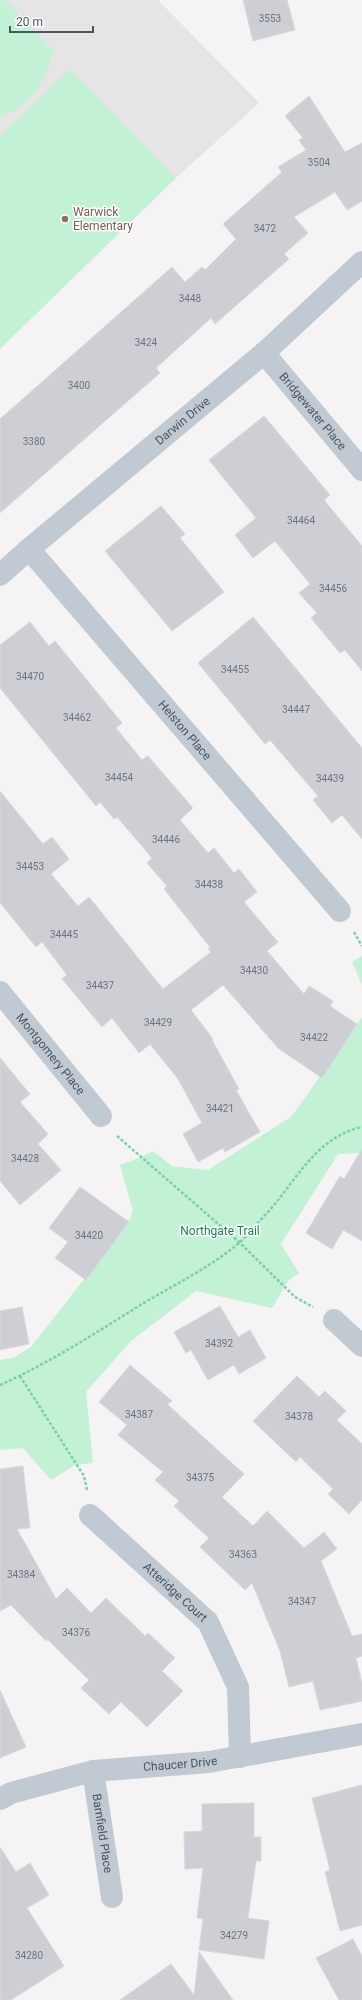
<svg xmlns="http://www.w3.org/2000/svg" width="362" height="2000" font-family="Roboto,sans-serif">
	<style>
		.education { fill: #e6e4e5 }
		.green { fill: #c3f1d5 }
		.building { fill: #cdcfd5; stroke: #d7d9de }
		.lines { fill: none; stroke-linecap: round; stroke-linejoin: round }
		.path { stroke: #7ad0a6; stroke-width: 2.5; stroke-dasharray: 3 2; stroke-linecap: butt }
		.minor { stroke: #c1cad2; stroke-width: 22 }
		.education-dot { fill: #8d6e63; stroke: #fff; stroke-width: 1.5 }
		.labels { text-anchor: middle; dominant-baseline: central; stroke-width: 3; stroke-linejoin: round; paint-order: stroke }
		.number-label { font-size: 10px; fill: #6b747e }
		.education-label { font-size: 12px; fill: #785e54; stroke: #fff; text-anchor: start }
		.street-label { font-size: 12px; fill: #4a5661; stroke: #fff }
		.park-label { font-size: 12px; fill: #17864f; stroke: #fff }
	</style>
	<rect width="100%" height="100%" fill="#f5f3f3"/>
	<path class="education" d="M 0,0 L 158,0 L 259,103 L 0,336 Z"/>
	<g class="green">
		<path d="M 0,0 L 5,0 L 53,50 C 47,78 31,108 0,116 Z"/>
		<path d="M 70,69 L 176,178 L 0,349 L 0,136 Z"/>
		<path d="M 362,956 L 362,985 L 352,962 Z"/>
		<path d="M 362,1017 L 362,1153 L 338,1154 L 281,1244 L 299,1273 L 288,1281 L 272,1308 L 196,1291 L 131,1341 L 86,1392 L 93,1463 L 75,1465 L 51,1480 L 23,1448 L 0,1450 L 0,1360 L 13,1358 L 31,1347 L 128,1223 L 133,1211 L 120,1165 L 137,1159 L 153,1151 L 172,1166 L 208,1170 L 292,1116 Z"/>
	</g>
	<g class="building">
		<path d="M 243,0 L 287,0 L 295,30 L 253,41 Z"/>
		<path d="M 309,96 L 345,152 L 362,143 L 362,201 L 347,210 L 335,192 L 294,217 L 308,233 L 284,254 L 289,259 L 215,324 L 211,318 L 156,368 L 160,373 L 0,513 L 0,419 L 172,267 L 185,282 L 202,267 L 205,270 L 236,239 L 223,224 L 282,172 L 278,167 L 306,150 L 299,140 L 303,138 L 285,116 Z"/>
		<path d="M 264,416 L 330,495 L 324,500 L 362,546 L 362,671 L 345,650 L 340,653 L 311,618 L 317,613 L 299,593 L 310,584 L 275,541 L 253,558 L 235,535 L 256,518 L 209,460 Z"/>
		<path d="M 161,506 L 185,534 L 180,538 L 224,592 L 172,631 L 105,551 Z"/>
		<path d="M 253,617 L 362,748 L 362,839 L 342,815 L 332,823 L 313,800 L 318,796 L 270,740 L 265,744 L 198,663 Z"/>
		<path d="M 30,622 L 49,646 L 55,641 L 122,723 L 116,728 L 142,760 L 148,756 L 193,808 L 180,820 L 208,853 L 214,848 L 234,873 L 239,869 L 257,892 L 244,902 L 278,942 L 267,951 L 304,994 L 309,986 L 333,1001 L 330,1006 L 357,1024 L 322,1078 L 278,1048 L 223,985 L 191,1010 L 213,1039 L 212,1040 L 239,1089 L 236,1090 L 260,1132 L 225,1152 L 223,1148 L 198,1162 L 183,1134 L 202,1123 L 178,1079 L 150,1044 L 139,1053 L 112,1018 L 102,1027 L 62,979 L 67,975 L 42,942 L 36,947 L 0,903 L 0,791 L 43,844 L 52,837 L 69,859 L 51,874 L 78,906 L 89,897 L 163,989 L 211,952 L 208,949 L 210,947 L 164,889 L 167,886 L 147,863 L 152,858 L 117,817 L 114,819 L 100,802 L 96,806 L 0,688 L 0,645 Z"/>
		<path d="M 0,1058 L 30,1094 L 20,1102 L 48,1134 L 38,1144 L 61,1170 L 20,1205 L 0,1181 Z"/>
		<path d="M 362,1149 L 362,1241 L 343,1230 L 332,1249 L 306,1233 L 340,1176 L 344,1179 Z"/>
		<path d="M 80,1187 L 129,1222 L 86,1280 L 55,1258 L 68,1242 L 49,1228 Z"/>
		<path d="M 220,1306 L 238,1337 L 250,1330 L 266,1358 L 239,1374 L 234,1365 L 208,1380 L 191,1350 L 186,1353 L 174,1332 Z"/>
		<path d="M 22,1307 L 29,1344 L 0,1350 L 0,1311 Z"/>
		<path d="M 130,1365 L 172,1401 L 167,1404 L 244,1474 L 222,1497 L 253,1526 L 267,1511 L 304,1548 L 324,1532 L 337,1549 L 321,1561 L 352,1636 L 362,1634 L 362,1656 L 356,1658 L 362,1684 L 362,1701 L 320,1710 L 313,1681 L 289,1687 L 280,1651 L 252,1583 L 245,1590 L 200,1547 L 209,1538 L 174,1506 L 179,1501 L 155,1480 L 163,1472 L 118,1435 L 127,1425 L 99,1402 Z"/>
		<path d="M 297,1376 L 319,1397 L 325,1391 L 346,1411 L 337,1420 L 362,1444 L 362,1500 L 349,1514 L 328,1494 L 333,1489 L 300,1457 L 296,1462 L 253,1421 Z"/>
		<path d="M 23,1466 L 30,1528 L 17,1529 L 56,1599 L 67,1588 L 91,1613 L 106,1598 L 145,1636 L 148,1633 L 175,1658 L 162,1671 L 183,1691 L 147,1727 L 121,1702 L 109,1714 L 81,1688 L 89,1680 L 47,1639 L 46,1641 L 11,1605 L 0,1611 L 0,1469 Z"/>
		<path d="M 0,1690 L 26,1747 L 0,1758 Z"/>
		<path d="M 362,1785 L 362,1925 L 340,1931 L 325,1872 L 330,1870 L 312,1798 Z"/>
		<path d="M 254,1803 L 254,1837 L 261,1837 L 261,1861 L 256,1861 L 248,1918 L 269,1921 L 264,1959 L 199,1950 L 203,1919 L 197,1918 L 203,1868 L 185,1869 L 184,1832 L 202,1831 L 202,1804 Z"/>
		<path d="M 0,1847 L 16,1872 L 30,1863 L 49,1895 L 27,1908 L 64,1966 L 11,2000 L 0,2000 Z"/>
		<path d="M 353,1939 L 362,1956 L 362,2000 L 339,2000 L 316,1958 Z"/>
		<path d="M 199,1952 L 233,2000 L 120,2000 L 171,1964 L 194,1995 Z"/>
	</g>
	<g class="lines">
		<g class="path">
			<path d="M 354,932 L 362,946"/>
			<path d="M 117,1136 L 239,1242 L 295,1297 L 313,1307"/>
			<path d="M 20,1376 L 84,1476 L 87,1490"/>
			<path d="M 0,1385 C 47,1364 91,1336 134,1309 C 169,1287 207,1270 239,1243 C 249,1234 258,1222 268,1212 C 296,1181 316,1137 362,1127"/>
		</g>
		<g class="minor">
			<path id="s1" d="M 264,353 L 362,470"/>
			<path id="s2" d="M 29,549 L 340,911"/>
			<path id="s3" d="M 0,575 L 29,549 L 264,353 L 362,262"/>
			<path id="s4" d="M 0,992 L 101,1116"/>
			<path d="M 334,1320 L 362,1346"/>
			<path id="s5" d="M 90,1515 L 208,1622 L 238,1687 L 240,1757"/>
			<path id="s6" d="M 93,1771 L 112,1897"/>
			<path id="s7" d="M 0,1799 L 11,1793 L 93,1771 L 209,1762 L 362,1734"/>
		</g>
	</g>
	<circle class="education-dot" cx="65" cy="219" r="4"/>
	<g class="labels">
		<g class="number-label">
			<text x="270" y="18">3553</text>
			<text x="319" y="162">3504</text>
			<text x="265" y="228">3472</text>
			<text x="190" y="298">3448</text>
			<text x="146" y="342">3424</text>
			<text x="79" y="385">3400</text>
			<text x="34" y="441">3380</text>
			<text x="301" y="520">34464</text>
			<text x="333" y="588">34456</text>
			<text x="235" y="669">34455</text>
			<text x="30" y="676">34470</text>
			<text x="296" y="709">34447</text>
			<text x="77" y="717">34462</text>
			<text x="119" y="777">34454</text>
			<text x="330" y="778">34439</text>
			<text x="166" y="839">34446</text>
			<text x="30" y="866">34453</text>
			<text x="209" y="884">34438</text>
			<text x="64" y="934">34445</text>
			<text x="254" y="970">34430</text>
			<text x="100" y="985">34437</text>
			<text x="158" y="1022">34429</text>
			<text x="314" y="1037">34422</text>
			<text x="220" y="1108">34421</text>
			<text x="25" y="1158">34428</text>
			<text x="89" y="1235">34420</text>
			<text x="219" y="1343">34392</text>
			<text x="139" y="1414">34387</text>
			<text x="299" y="1416">34378</text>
			<text x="200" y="1477">34375</text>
			<text x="243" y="1554">34363</text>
			<text x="21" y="1574">34384</text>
			<text x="302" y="1601">34347</text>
			<text x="76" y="1632">34376</text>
			<text x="234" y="1935">34279</text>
			<text x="29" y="1955">34280</text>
		</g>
		<g class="education-label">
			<text x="73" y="212">Warwick<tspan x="73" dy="14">Elementary</tspan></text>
		</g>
		<g class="street-label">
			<text stroke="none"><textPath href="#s1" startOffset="76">Bridgewater Place</textPath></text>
			<text stroke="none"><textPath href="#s3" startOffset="239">Darwin Drive</textPath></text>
			<text stroke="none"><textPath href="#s2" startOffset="239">Helston Place</textPath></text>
			<text stroke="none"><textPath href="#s4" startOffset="80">Montgomery Place</textPath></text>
			<text stroke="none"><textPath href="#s5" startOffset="115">Atteridge Court</textPath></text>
			<text stroke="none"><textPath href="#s7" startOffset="185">Chaucer Drive</textPath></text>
			<text stroke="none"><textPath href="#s6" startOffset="63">Barnfield Place</textPath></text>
		</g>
		<g class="park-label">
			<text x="220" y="1231">Northgate Trail</text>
		</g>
	</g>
	<path d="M10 26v6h83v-6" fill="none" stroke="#4a5661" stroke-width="2"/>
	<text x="16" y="26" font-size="12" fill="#4a5661" stroke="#ffffff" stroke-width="3" paint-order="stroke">20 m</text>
</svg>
